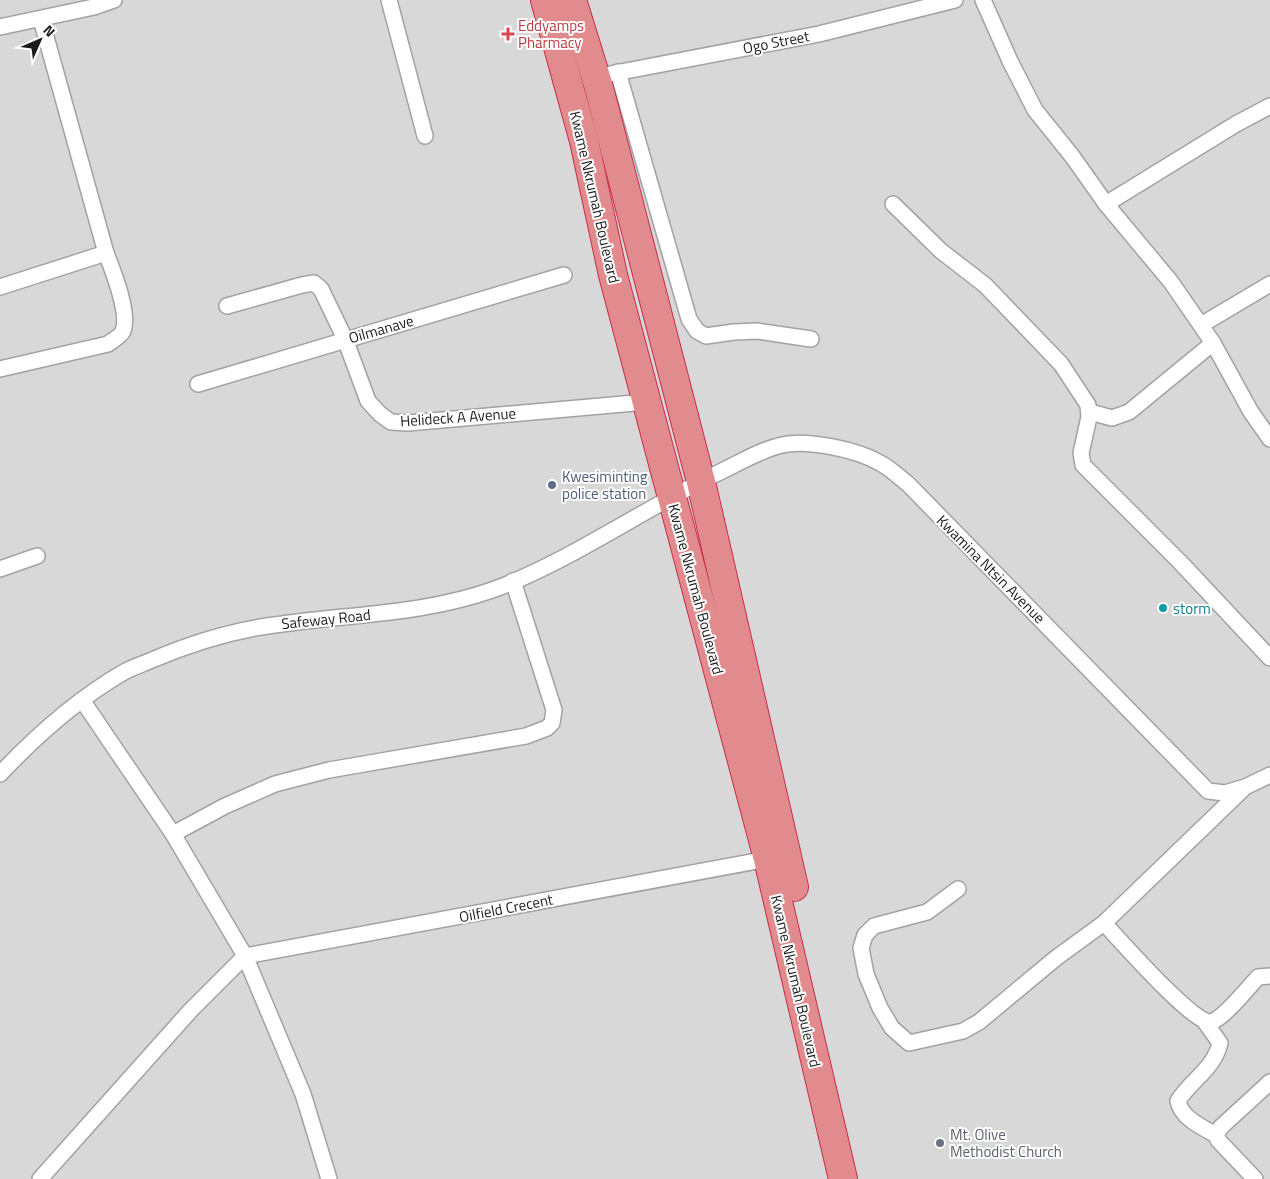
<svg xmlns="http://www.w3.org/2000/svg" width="1270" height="1179" font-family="'Titillium Web',sans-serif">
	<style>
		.residential { fill: #d9d8d8 }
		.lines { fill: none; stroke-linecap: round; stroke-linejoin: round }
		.street-casing { stroke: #a2a2a2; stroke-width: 18 }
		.highway-casing { stroke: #cc2c4a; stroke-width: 30 }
		.street { stroke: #fff; stroke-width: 15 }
		.highway { stroke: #e18b8e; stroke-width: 28 }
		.health-dot { fill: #e0444e; stroke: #fff; stroke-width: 2 }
		.service-dot { fill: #5c6f8a; stroke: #fff; stroke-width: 2 }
		.culture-dot { fill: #0f9aa8; stroke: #fff; stroke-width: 2 }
		.worship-dot { fill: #6b7280; stroke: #fff; stroke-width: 2 }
		.labels { text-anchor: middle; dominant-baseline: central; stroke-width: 4; stroke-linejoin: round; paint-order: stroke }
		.health-label { font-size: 15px; fill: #be3a42; stroke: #fff; text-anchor: start }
		.street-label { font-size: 15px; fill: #1b1b1b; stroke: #fff }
		.service-label { font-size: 15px; fill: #4e5e75; stroke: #fff; text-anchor: start }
		.culture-label { font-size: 15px; fill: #0d838f; stroke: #fff; text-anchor: start }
		.worship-label { font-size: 15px; fill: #5b616d; stroke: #fff; text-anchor: start }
	</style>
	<rect width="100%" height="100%" fill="#eceae1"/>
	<rect class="residential" x="0" y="0" width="1270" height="1179"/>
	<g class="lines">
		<g class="street-casing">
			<g id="street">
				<path d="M 389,0 L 425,136"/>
				<path d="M 983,0 L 1010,61 L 1035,110 L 1072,156 L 1106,204 L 1171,282 L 1213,343 L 1251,412 L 1270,439"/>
				<path d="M 0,27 L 94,7 L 114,0"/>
				<path d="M 618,72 L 689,319 L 697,331 L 706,336 L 734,332 L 757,331 L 811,339"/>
				<path d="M 610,74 L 819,34 L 955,0"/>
				<path d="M 893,204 L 941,251 L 985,285 L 1061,364 L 1088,405 L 1089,417 L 1081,453 L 1083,465 L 1180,562 L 1270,658"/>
				<path d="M 1106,204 L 1236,124 L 1270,106"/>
				<path d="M 0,287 L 106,253"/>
				<path d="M 227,306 L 302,285 L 314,283 L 321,289 L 345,339 L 368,401 L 380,414 L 391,422 L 408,423 L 646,402"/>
				<path d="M 1201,325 L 1270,284"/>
				<path d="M 0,369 L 108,344 C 113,340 121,336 123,331 C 130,313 113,271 106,253 L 41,19"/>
				<path d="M 198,384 L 564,275"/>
				<path d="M 1090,412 L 1112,418 L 1129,412 L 1213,343"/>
				<path d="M 0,569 L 37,556"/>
				<path d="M 82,700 L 173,834 L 245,956 L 303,1094 L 329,1179"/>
				<path d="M 0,774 C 35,737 79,698 124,672 C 133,667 143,664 152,660 C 194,642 237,629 282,624 C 353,614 426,614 495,589 C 572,560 643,509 718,473 C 739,463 760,450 782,445 C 808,439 858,450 880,463 C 890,468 899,477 908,484 L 1208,791 L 1225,793 L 1245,787 L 1270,775"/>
				<path d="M 173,834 L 225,806 L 275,784 L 329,770 L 526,736 L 547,728 L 552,723 L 554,710 L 513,581"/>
				<path d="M 958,889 L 927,912 L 874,926 L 865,935 L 861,948 L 866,974 L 880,1008 L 892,1028 L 909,1043 L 963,1031 L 979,1022 L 1056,958 L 1104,923 L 1242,790"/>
				<path d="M 1104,923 C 1118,938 1195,1026 1211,1022 C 1223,1019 1249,987 1258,977 L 1270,976"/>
				<path d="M 245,956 L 768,859"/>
				<path d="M 1205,1022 L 1220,1043 C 1214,1069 1191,1080 1178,1101 C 1181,1118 1202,1127 1216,1135 L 1218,1140 L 1255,1179"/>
				<path d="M 1216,1135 L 1221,1127 L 1270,1082"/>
				<path d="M 40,1179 L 190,1011 L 245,956"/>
			</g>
		</g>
		<g class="highway-casing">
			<g id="highway">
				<path d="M 545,0 L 584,141 L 613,275 L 768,859 L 843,1179"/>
				<path d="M 572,0 L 598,84 L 701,482 L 794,887"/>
			</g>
		</g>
		<use href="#street" class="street"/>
		<use href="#highway" class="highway"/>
	</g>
	<path class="health-dot" d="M505.5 26.5h5v5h5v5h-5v5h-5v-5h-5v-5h5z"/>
	<circle class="service-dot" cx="552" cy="485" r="5"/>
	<circle class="culture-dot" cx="1163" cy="608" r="5"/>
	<circle class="worship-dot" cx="940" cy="1143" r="5"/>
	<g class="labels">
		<g class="health-label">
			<text x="518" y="25">Eddyamps<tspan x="518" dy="17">Pharmacy</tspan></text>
		</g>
		<g class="street-label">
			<text transform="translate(776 42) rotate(-11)">Ogo Street</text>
			<text transform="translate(595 197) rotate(77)">Kwame Nkrumah Boulevard</text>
			<text transform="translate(381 329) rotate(-16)">Oilmanave</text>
			<text transform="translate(458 417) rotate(-4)">Helideck A Avenue</text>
			<text transform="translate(991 569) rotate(45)">Kwamina Ntsin Avenue</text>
			<text transform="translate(696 589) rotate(75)">Kwame Nkrumah Boulevard</text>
			<text transform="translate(326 619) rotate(-6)">Safeway Road</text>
			<text transform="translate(506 908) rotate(-11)">Oilfield Crecent</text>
			<text transform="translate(796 981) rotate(77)">Kwame Nkrumah Boulevard</text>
		</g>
		<g class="service-label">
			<text x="562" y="476">Kwesiminting<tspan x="562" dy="17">police station</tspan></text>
		</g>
		<g class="culture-label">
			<text x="1173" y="608">storm</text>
		</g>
		<g class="worship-label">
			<text x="950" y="1134">Mt. Olive<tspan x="950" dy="17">Methodist Church</tspan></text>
		</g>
	</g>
	<g transform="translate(40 40) rotate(45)" stroke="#ffffff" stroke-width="4" paint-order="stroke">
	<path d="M0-4L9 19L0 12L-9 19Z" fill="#1b1b1b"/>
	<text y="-8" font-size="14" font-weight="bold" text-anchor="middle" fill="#1b1b1b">N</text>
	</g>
</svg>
